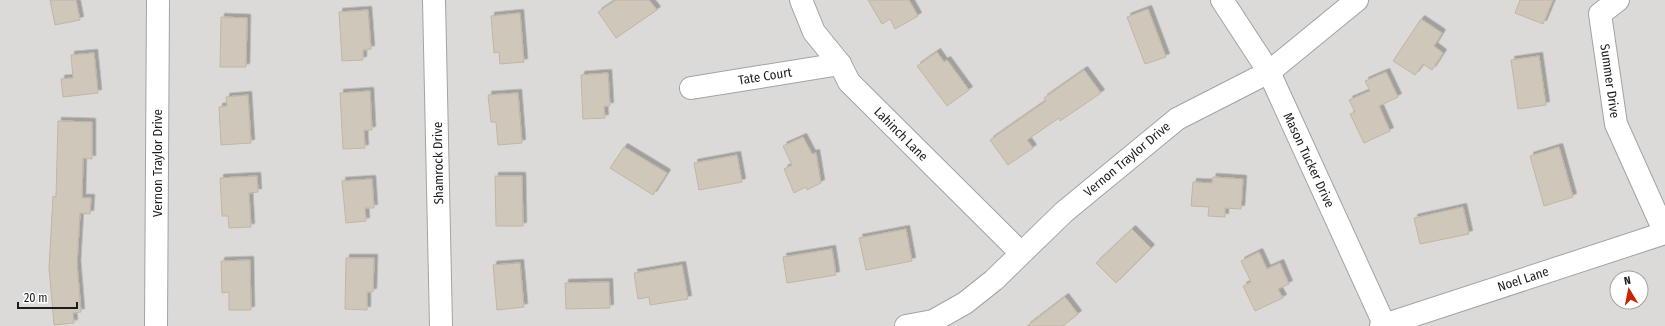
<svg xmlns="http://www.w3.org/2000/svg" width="1665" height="326" font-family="'Fira Sans Condensed',sans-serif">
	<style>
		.residential { fill: #dbdad9; fill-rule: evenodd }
		.building { fill: #cfc7ba; stroke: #c1b6a2; filter: url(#shadow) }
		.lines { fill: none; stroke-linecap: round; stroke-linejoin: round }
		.minor-casing { stroke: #a3a3a3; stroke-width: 24 }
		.minor { stroke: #fff; stroke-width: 22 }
		.labels { text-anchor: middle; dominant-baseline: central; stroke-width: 3; stroke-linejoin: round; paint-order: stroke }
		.street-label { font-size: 13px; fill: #1c1c1c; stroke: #fff }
	</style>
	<defs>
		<filter id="shadow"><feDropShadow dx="3.5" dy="-3.5" stdDeviation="0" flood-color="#0004"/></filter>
	</defs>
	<rect width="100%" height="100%" fill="#efede1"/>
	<path class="residential" d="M 0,0 L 1665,0 L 1665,326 L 0,326 ZM 1617,278 L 1641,278 L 1641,302 L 1617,302 Z"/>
	<g class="building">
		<path d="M 50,0 L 76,0 L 80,20 L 55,25 Z"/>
		<path d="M 616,0 L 649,0 L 657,10 L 616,38 L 598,12 Z"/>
		<path d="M 868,0 L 909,0 L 918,16 L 895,29 L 890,19 L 882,24 Z"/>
		<path d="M 1520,0 L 1553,0 L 1543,24 L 1515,13 Z"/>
		<path d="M 1148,9 L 1166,57 L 1145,64 L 1127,17 Z"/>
		<path d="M 368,10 L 371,49 L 363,50 L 363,60 L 342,61 L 339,12 Z"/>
		<path d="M 520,13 L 524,62 L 500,64 L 499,52 L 494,53 L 491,16 Z"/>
		<path d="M 221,17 L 247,18 L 246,67 L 220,67 Z"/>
		<path d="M 1421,19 L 1442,33 L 1434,46 L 1443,53 L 1432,70 L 1423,64 L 1415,75 L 1393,61 Z"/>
		<path d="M 937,52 L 944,62 L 947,60 L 969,90 L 947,106 L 917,66 Z"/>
		<path d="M 94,53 L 98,93 L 63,97 L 61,79 L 73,78 L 71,55 Z"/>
		<path d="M 1539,56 L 1546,105 L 1518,109 L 1511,60 Z"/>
		<path d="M 1084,70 L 1101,93 L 1060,121 L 1059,118 L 1027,140 L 1033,148 L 1008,165 L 990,140 L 1046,101 L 1044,98 Z"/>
		<path d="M 1386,72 L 1398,97 L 1379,106 L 1390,131 L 1364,143 L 1350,114 L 1355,112 L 1349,100 L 1370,91 L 1365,81 Z"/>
		<path d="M 608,73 L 610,106 L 604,106 L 605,118 L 583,119 L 581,75 Z"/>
		<path d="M 370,91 L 372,130 L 364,130 L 365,148 L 343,149 L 340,93 Z"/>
		<path d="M 518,93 L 522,143 L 498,145 L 496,122 L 491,122 L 488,95 Z"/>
		<path d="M 248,95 L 251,143 L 221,145 L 219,107 L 227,106 L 226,97 Z"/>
		<path d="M 58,121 L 92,122 L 92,159 L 83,158 L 82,198 L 91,198 L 90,214 L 80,213 L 77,264 L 81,312 L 73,313 L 74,323 L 54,325 L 49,268 L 53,196 L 56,197 Z"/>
		<path d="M 803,137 L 812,154 L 816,153 L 821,183 L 807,190 L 806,187 L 794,193 L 784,169 L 792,165 L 783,146 Z"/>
		<path d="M 624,147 L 667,173 L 653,195 L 610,168 Z"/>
		<path d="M 1559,147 L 1573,197 L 1544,206 L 1530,156 Z"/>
		<path d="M 737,155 L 742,182 L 699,190 L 694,163 Z"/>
		<path d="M 257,176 L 258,192 L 249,193 L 251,227 L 229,228 L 228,216 L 222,216 L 220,178 Z"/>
		<path d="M 495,176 L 522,176 L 523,226 L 496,226 Z"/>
		<path d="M 1213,177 L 1243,179 L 1241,209 L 1225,208 L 1225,217 L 1208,216 L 1209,207 L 1191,206 L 1193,182 L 1212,183 Z"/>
		<path d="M 372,179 L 374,208 L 365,208 L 366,221 L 346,223 L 342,181 Z"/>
		<path d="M 1463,207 L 1469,234 L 1420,244 L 1414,218 Z"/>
		<path d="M 906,229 L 912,261 L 866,270 L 859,238 Z"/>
		<path d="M 1132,229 L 1151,248 L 1116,283 L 1096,263 Z"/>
		<path d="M 832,249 L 836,275 L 787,283 L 783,257 Z"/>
		<path d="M 1259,252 L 1267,269 L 1280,263 L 1289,284 L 1278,289 L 1283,298 L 1255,311 L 1243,286 L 1251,282 L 1241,261 Z"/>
		<path d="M 346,258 L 374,258 L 373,292 L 367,292 L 367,310 L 345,309 Z"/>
		<path d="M 250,260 L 251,310 L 229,310 L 229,292 L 222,293 L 221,261 Z"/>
		<path d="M 520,263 L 524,307 L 497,310 L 493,265 Z"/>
		<path d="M 682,265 L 688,299 L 650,305 L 649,297 L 638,299 L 634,273 Z"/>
		<path d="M 609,282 L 610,308 L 566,309 L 565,283 Z"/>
		<path d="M 1065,297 L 1078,314 L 1063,326 L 1027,326 Z"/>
	</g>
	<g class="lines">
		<g class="minor-casing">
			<g id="minor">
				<path d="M 434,0 L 441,326"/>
				<path d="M 801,0 L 814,32 L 840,64 L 849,82 L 1021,253"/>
				<path d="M 1222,0 L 1269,72 L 1385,326"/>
				<path d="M 1618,0 L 1600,14 L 1616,124 L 1665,233"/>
				<path d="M 691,88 L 840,64"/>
				<path d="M 156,326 L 158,0"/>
				<path d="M 906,326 L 933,321 L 965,303 L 994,280 L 1064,212 L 1177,119 L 1269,72 L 1357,0"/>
				<path d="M 1381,326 L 1665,233"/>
			</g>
		</g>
		<use href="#minor" class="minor"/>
	</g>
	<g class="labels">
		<g class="street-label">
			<text transform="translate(765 76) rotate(-9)">Tate Court</text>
			<text transform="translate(1610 81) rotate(82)">Summer Drive</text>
			<text transform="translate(901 134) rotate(45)">Lahinch Lane</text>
			<text transform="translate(1127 159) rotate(-40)">Vernon Traylor Drive</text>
			<text transform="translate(1309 160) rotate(65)">Mason Tucker Drive</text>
			<text transform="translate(157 163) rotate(-90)">Vernon Traylor Drive</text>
			<text transform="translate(438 163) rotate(-91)">Shamrock Drive</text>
			<text transform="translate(1523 279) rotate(-18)">Noel Lane</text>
		</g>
	</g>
	<g transform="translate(1629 290) rotate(350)"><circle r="19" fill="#ffffff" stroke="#a4a4a4"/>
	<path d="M0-3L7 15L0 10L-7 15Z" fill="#c92300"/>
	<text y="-6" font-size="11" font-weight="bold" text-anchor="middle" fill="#1c1c1c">N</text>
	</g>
	<path d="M18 302v6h59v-6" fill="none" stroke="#1c1c1c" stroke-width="2"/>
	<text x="24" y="302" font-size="12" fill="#1c1c1c" stroke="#ffffff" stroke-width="3" paint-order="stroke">20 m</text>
</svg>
